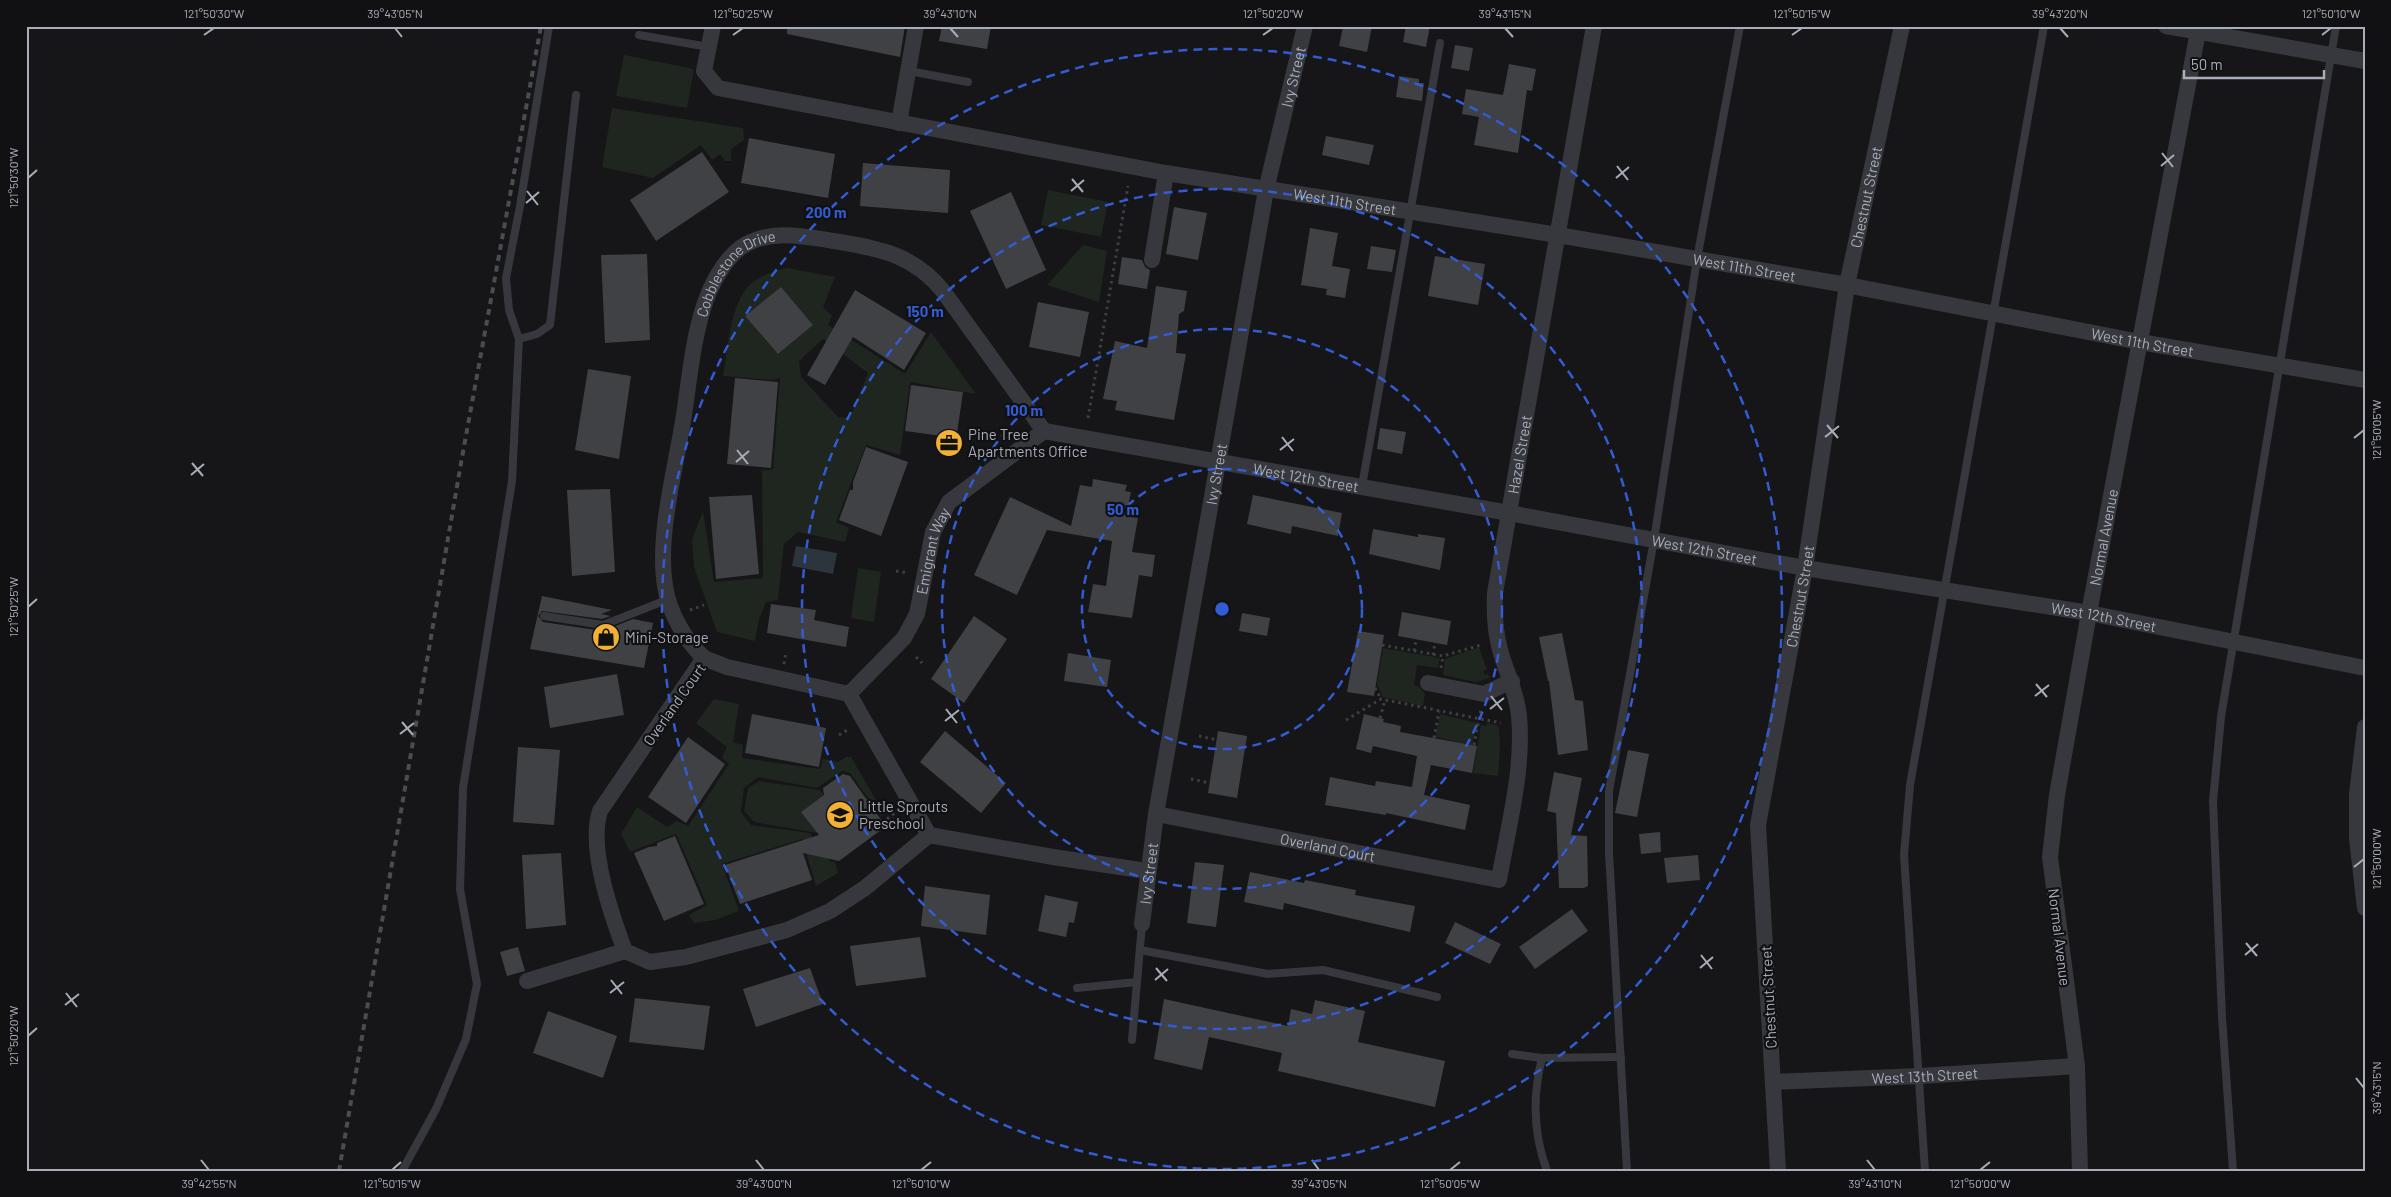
<svg xmlns="http://www.w3.org/2000/svg" width="2391" height="1197" font-family="Barlow,sans-serif">
	<style>
		.green { fill: #1e261f; fill-rule: evenodd }
		.water { fill: #2c353c }
		.building { fill: #404145 }
		.lines { fill: none; stroke-linecap: round; stroke-linejoin: round }
		.path { stroke: #3d3f44; stroke-width: 3; stroke-dasharray: 2.5 4; stroke-linecap: butt }
		.service { stroke: #37383d; stroke-width: 8 }
		.minor { stroke: #37383d; stroke-width: 16 }
		.rail { stroke: #4a4c52; stroke-width: 4; stroke-dasharray: 6 5; stroke-linecap: butt }
		.ticks { fill: none; stroke: #a8adb8; stroke-width: 2 }
		.ring { fill: none; stroke: #325cd3; stroke-width: 2.5; stroke-dasharray: 9 6 }
		.labels { text-anchor: middle; dominant-baseline: central; stroke-width: 4.5; stroke-linejoin: round; paint-order: stroke }
		.street-label { font-size: 15px; fill: #a8adb8; stroke: #111113 }
		.poi-label { font-size: 15px; fill: #a8adb8; stroke: #111113; text-anchor: start }
		.centre { fill: #325cd3; stroke: #111113; stroke-width: 2.5 }
		.ring-label { font-size: 15px; text-anchor: middle; font-weight: bold; fill: #325cd3; stroke: #111113; stroke-width: 4.5; stroke-linejoin: round; paint-order: stroke }
		.neatline { fill: none; stroke: #a8adb8; stroke-width: 2 }
		.ticks-label { font-size: 12px; text-anchor: middle; fill: #a8adb8 }
	</style>
	<rect width="100%" height="100%" fill="#161618"/>
	<g class="green">
		<path d="M 624,55 L 694,69 L 687,108 L 616,96 Z"/>
		<path d="M 612,108 L 743,128 L 744,140 L 731,149 L 731,161 L 725,161 L 720,154 L 712,160 L 701,145 L 653,178 L 602,167 Z"/>
		<path d="M 1048,190 L 1108,202 L 1101,237 L 1041,225 Z"/>
		<path d="M 1083,245 L 1107,251 L 1099,302 L 1047,285 Z"/>
		<path d="M 787,268 L 835,277 L 823,307 L 832,316 L 828,325 L 905,374 L 931,332 L 976,394 L 910,382 L 900,455 L 866,445 L 836,522 L 849,528 L 845,542 L 798,532 L 784,544 L 778,600 L 766,602 L 759,619 L 755,641 L 717,632 L 694,567 L 692,540 L 703,511 L 714,582 L 763,578 L 762,471 L 773,469 L 780,378 L 772,380 L 723,376 C 728,349 729,312 746,289 C 755,277 773,271 787,268 ZM 781,288 L 813,325 L 778,354 L 745,316 ZM 823,339 L 868,373 L 850,418 L 838,417 L 801,377 L 799,361 Z"/>
		<path d="M 858,568 L 881,572 L 874,622 L 851,618 Z"/>
		<path d="M 1479,647 L 1487,670 L 1483,671 L 1485,675 L 1488,674 L 1490,678 L 1476,682 L 1443,675 L 1445,659 Z"/>
		<path d="M 1383,648 L 1440,658 L 1438,668 L 1417,665 L 1414,685 L 1419,687 L 1425,694 L 1423,706 L 1383,697 L 1377,684 Z"/>
		<path d="M 714,699 L 739,704 L 733,742 L 743,745 L 742,758 L 820,769 L 823,759 L 838,762 L 846,757 L 851,757 L 884,814 L 881,816 L 850,773 L 842,771 L 817,788 L 758,777 L 744,788 L 741,812 L 751,825 L 810,833 L 831,862 L 835,862 L 838,873 L 816,886 L 802,839 L 722,864 L 739,911 L 715,920 L 694,923 L 689,915 L 707,905 L 676,834 L 630,852 L 621,834 L 637,807 L 667,827 L 677,821 L 688,826 L 729,764 L 722,758 L 727,747 L 696,723 Z"/>
		<path d="M 1440,714 L 1477,723 L 1472,745 L 1435,737 Z"/>
		<path d="M 1488,723 L 1499,726 L 1500,749 L 1498,776 L 1473,773 L 1481,725 L 1486,726 Z"/>
		<path d="M 759,781 L 820,790 L 824,795 L 801,812 L 818,833 L 754,822 L 744,811 L 748,788 Z"/>
	</g>
	<path class="water" d="M 796,546 L 837,553 L 833,574 L 792,566 Z"/>
	<g class="building">
		<path d="M 787,26 L 905,26 L 900,57 L 787,34 Z"/>
		<path d="M 942,26 L 991,26 L 987,49 L 939,41 Z"/>
		<path d="M 1353,26 L 1372,26 L 1367,52 L 1339,46 L 1343,27 L 1352,29 Z"/>
		<path d="M 1406,26 L 1430,26 L 1426,47 L 1403,42 Z"/>
		<path d="M 1455,45 L 1473,48 L 1469,71 L 1451,68 Z"/>
		<path d="M 1509,64 L 1536,69 L 1532,91 L 1527,90 L 1518,153 L 1474,145 L 1479,117 L 1462,114 L 1466,89 L 1503,95 Z"/>
		<path d="M 1399,76 L 1419,79 L 1419,83 L 1424,83 L 1422,101 L 1396,97 Z"/>
		<path d="M 1326,136 L 1374,145 L 1369,165 L 1322,155 Z"/>
		<path d="M 749,138 L 835,154 L 828,198 L 741,183 Z"/>
		<path d="M 702,152 L 729,192 L 656,241 L 630,200 Z"/>
		<path d="M 863,163 L 950,170 L 948,213 L 860,206 Z"/>
		<path d="M 1011,192 L 1046,270 L 1006,289 L 970,211 Z"/>
		<path d="M 1174,207 L 1207,213 L 1198,260 L 1166,254 Z"/>
		<path d="M 1310,228 L 1338,233 L 1332,266 L 1350,269 L 1345,298 L 1326,295 L 1327,289 L 1301,285 Z"/>
		<path d="M 1371,246 L 1396,250 L 1392,272 L 1367,269 Z"/>
		<path d="M 647,254 L 650,340 L 605,343 L 601,255 Z"/>
		<path d="M 1435,256 L 1485,264 L 1478,305 L 1428,296 Z"/>
		<path d="M 1122,257 L 1142,260 L 1145,267 L 1150,270 L 1147,289 L 1118,284 Z"/>
		<path d="M 1156,286 L 1187,291 L 1184,311 L 1179,314 L 1176,353 L 1186,354 L 1174,420 L 1115,410 L 1117,401 L 1103,399 L 1115,341 L 1147,348 Z"/>
		<path d="M 781,287 L 813,325 L 778,354 L 745,316 Z"/>
		<path d="M 855,290 L 926,333 L 904,370 L 853,337 L 825,385 L 807,375 Z"/>
		<path d="M 1038,302 L 1089,312 L 1080,357 L 1029,347 Z"/>
		<path d="M 588,369 L 631,376 L 619,459 L 575,450 Z"/>
		<path d="M 735,378 L 778,382 L 771,468 L 727,464 Z"/>
		<path d="M 911,385 L 963,392 L 954,454 L 940,453 L 942,436 L 905,431 Z"/>
		<path d="M 1380,428 L 1406,432 L 1402,454 L 1377,449 Z"/>
		<path d="M 866,447 L 908,462 L 881,536 L 839,520 L 850,490 L 853,490 L 853,482 Z"/>
		<path d="M 1093,479 L 1127,485 L 1125,491 L 1131,492 L 1126,516 L 1138,518 L 1132,552 L 1155,555 L 1152,577 L 1139,575 L 1132,618 L 1088,612 L 1093,584 L 1106,586 L 1112,541 L 1047,530 L 1017,595 L 974,575 L 1010,497 L 1071,526 L 1080,485 L 1092,487 Z"/>
		<path d="M 610,489 L 615,572 L 572,576 L 567,490 Z"/>
		<path d="M 752,495 L 759,574 L 716,579 L 709,497 Z"/>
		<path d="M 1253,495 L 1342,513 L 1338,536 L 1292,526 L 1291,534 L 1247,524 Z"/>
		<path d="M 1373,529 L 1418,537 L 1418,534 L 1445,538 L 1440,570 L 1369,554 Z"/>
		<path d="M 542,596 L 612,610 L 601,614 L 611,616 L 602,619 L 542,611 L 538,616 L 543,622 L 603,631 L 633,619 L 653,623 L 644,668 L 530,649 Z"/>
		<path d="M 771,604 L 816,610 L 814,620 L 849,627 L 846,647 L 767,633 Z"/>
		<path d="M 1402,612 L 1451,621 L 1447,645 L 1398,636 Z"/>
		<path d="M 1242,613 L 1270,618 L 1267,636 L 1239,631 Z"/>
		<path d="M 974,616 L 1007,639 L 964,703 L 931,679 Z"/>
		<path d="M 1358,631 L 1384,635 L 1374,696 L 1347,692 Z"/>
		<path d="M 1562,633 L 1575,700 L 1583,701 L 1588,750 L 1558,755 L 1549,681 L 1548,681 L 1539,637 Z"/>
		<path d="M 1068,653 L 1111,660 L 1107,687 L 1064,681 Z"/>
		<path d="M 617,674 L 624,715 L 550,728 L 544,687 Z"/>
		<path d="M 752,714 L 826,728 L 819,767 L 745,753 Z"/>
		<path d="M 1364,714 L 1384,719 L 1383,722 L 1401,726 L 1400,732 L 1477,746 L 1472,773 L 1431,765 L 1424,795 L 1470,805 L 1465,830 L 1386,813 L 1386,815 L 1325,805 L 1330,777 L 1375,786 L 1376,781 L 1412,787 L 1417,756 L 1373,746 L 1371,753 L 1356,749 Z"/>
		<path d="M 945,731 L 1006,783 L 981,813 L 920,762 Z"/>
		<path d="M 1218,731 L 1247,736 L 1237,798 L 1208,793 Z"/>
		<path d="M 688,737 L 725,764 L 686,823 L 648,797 Z"/>
		<path d="M 518,747 L 560,750 L 554,825 L 513,822 Z"/>
		<path d="M 1628,750 L 1649,754 L 1637,817 L 1615,813 Z"/>
		<path d="M 1554,772 L 1582,778 L 1571,835 L 1587,836 L 1588,886 L 1584,888 L 1559,888 L 1556,813 L 1547,811 Z"/>
		<path d="M 843,774 L 850,776 L 882,821 L 881,830 L 839,861 L 803,853 L 812,880 L 740,904 L 725,865 L 819,835 L 801,812 L 824,795 L 823,788 Z"/>
		<path d="M 1660,832 L 1661,852 L 1641,854 L 1639,834 Z"/>
		<path d="M 675,836 L 704,904 L 664,921 L 634,853 L 649,847 L 657,846 L 657,843 Z"/>
		<path d="M 561,853 L 566,925 L 526,929 L 522,855 Z"/>
		<path d="M 1698,855 L 1700,880 L 1667,883 L 1664,858 Z"/>
		<path d="M 1195,862 L 1224,865 L 1216,927 L 1187,923 Z"/>
		<path d="M 1250,872 L 1304,883 L 1305,880 L 1356,890 L 1355,895 L 1415,906 L 1410,932 L 1284,903 L 1283,910 L 1244,902 Z"/>
		<path d="M 925,886 L 990,895 L 986,935 L 921,926 Z"/>
		<path d="M 1045,895 L 1078,902 L 1074,923 L 1069,922 L 1066,937 L 1038,931 Z"/>
		<path d="M 1572,909 L 1588,931 L 1535,969 L 1519,947 Z"/>
		<path d="M 1455,922 L 1501,944 L 1490,964 L 1445,943 Z"/>
		<path d="M 920,937 L 926,977 L 856,986 L 850,946 Z"/>
		<path d="M 518,947 L 525,971 L 507,976 L 500,952 Z"/>
		<path d="M 810,968 L 823,1004 L 756,1027 L 743,989 Z"/>
		<path d="M 635,998 L 710,1006 L 704,1050 L 629,1042 Z"/>
		<path d="M 1164,999 L 1288,1026 L 1291,1009 L 1312,1014 L 1315,1000 L 1365,1011 L 1358,1042 L 1445,1061 L 1435,1107 L 1278,1071 L 1282,1053 L 1209,1037 L 1202,1070 L 1154,1059 Z"/>
		<path d="M 548,1011 L 617,1036 L 603,1078 L 533,1053 Z"/>
	</g>
	<g class="lines">
		<g class="path">
			<path d="M 1088,418 L 1128,186"/>
			<path d="M 896,571 L 908,573"/>
			<path d="M 690,610 L 704,605"/>
			<path d="M 1382,645 L 1443,656 L 1481,645"/>
			<path d="M 1414,651 L 1416,640"/>
			<path d="M 1433,655 L 1435,643"/>
			<path d="M 916,657 L 922,663"/>
			<path d="M 784,664 L 786,652"/>
			<path d="M 1441,668 L 1443,656"/>
			<path d="M 1375,688 L 1381,699"/>
			<path d="M 1380,718 L 1385,700"/>
			<path d="M 1346,720 L 1381,699 L 1501,723"/>
			<path d="M 839,735 L 849,729"/>
			<path d="M 1199,736 L 1217,740"/>
			<path d="M 1434,738 L 1439,711"/>
			<path d="M 1474,745 L 1481,709"/>
			<path d="M 1191,779 L 1210,783"/>
			<path d="M 887,819 L 896,812"/>
		</g>
		<g class="service">
			<path d="M 639,35 L 709,47"/>
			<path d="M 909,71 L 968,82"/>
			<path d="M 519,339 L 509,310 L 506,278 L 520,206 L 549,26"/>
			<path d="M 1362,486 L 1440,43"/>
			<path d="M 544,616 L 603,625 L 669,599"/>
			<path d="M 1140,950 L 1268,974 L 1323,970 L 1437,997"/>
			<path d="M 1077,988 L 1137,982"/>
			<path d="M 1132,1040 L 1142,924"/>
			<path d="M 1512,1054 L 1542,1058 L 1621,1057"/>
			<path d="M 1542,1058 C 1532,1097 1533,1133 1547,1171"/>
			<path d="M 402,1171 L 436,1109 L 466,1039 L 477,984 L 460,889 L 463,788 L 512,481 L 519,339 L 537,334 L 550,325 L 576,95"/>
			<path d="M 1627,1171 L 1609,853 L 1609,791 L 1654,540 L 1697,259 L 1740,26"/>
			<path d="M 1925,1171 L 1904,855 L 1910,785 L 2044,26"/>
			<path d="M 2233,1171 L 2222,1017 L 2213,801 L 2221,717 L 2336,26"/>
		</g>
		<g class="minor">
			<path id="s1" d="M 713,26 L 704,71 L 718,88 L 1166,173 L 1558,235 L 1847,285 L 2140,342 L 2365,380"/>
			<path d="M 2166,26 L 2365,61"/>
			<path d="M 899,123 L 916,26"/>
			<path d="M 1152,260 L 1166,173"/>
			<path id="s2" d="M 1044,431 L 1509,513 L 1805,568 L 2089,613 L 2365,668"/>
			<path id="s3" d="M 704,658 C 685,640 669,613 665,586 C 657,536 675,471 683,421 C 689,384 692,344 703,309 C 709,288 723,261 740,248 C 770,227 807,237 840,242 C 882,249 915,256 943,291 L 1044,431"/>
			<path d="M 1428,683 L 1484,694 L 1512,681"/>
			<path id="s4" d="M 849,694 L 904,638 L 917,614 L 933,532 L 949,502 L 1044,431"/>
			<path d="M 2365,727 L 2357,794 L 2357,839 L 2365,908"/>
			<path id="s5" d="M 1156,814 L 1499,880 C 1508,827 1524,770 1519,716 C 1517,693 1506,672 1500,650 C 1495,631 1494,613 1495,593 L 1594,26"/>
			<path d="M 929,835 L 849,694 L 727,667 L 704,658 L 600,811 C 588,848 611,914 625,951 L 650,962 L 686,957 L 787,930 L 830,911 L 865,888 L 929,835 L 1053,857 L 1147,871"/>
			<path id="s6" d="M 1142,924 L 1156,814 L 1266,190 L 1305,26"/>
			<path d="M 527,981 L 625,951"/>
			<path id="s7" d="M 1773,1082 L 1920,1076 L 2077,1066"/>
			<path id="s8" d="M 1778,1171 L 1758,825 L 1805,568 L 1847,285 L 1902,26"/>
			<path id="s9" d="M 2080,1171 L 2077,1066 L 2050,857 L 2057,795 L 2089,613 L 2199,26"/>
		</g>
		<path class="rail" d="M 339,1171 L 461,463 L 541,26"/>
	</g>
	<path class="ticks" d="M 395,28 L 402,37M 950,28 L 958,37M 1505,28 L 1513,37M 2060,28 L 2068,37M 204,35 L 214,28M 733,35 L 743,28M 1263,35 L 1273,28M 1792,35 L 1802,28M 2322,35 L 2331,28M 2162,153 L 2173,167M 1617,166 L 1628,180M 2161,166 L 2174,155M 28,178 L 37,170M 1616,178 L 1629,167M 1072,179 L 1083,192M 527,191 L 538,205M 1071,191 L 1084,180M 526,203 L 539,192M 1827,425 L 1838,438M 1282,437 L 1293,451M 1825,437 L 1839,426M 2354,438 L 2364,430M 737,450 L 748,464M 1280,450 L 1294,439M 736,462 L 749,451M 192,463 L 203,476M 191,475 L 204,464M 28,607 L 37,599M 2036,684 L 2047,697M 1491,696 L 1502,710M 2035,696 L 2049,685M 946,709 L 957,723M 1490,709 L 1504,698M 945,721 L 959,710M 402,722 L 413,735M 400,734 L 414,723M 2354,867 L 2364,859M 2246,943 L 2257,956M 1701,955 L 1712,969M 2245,955 L 2258,944M 1156,968 L 1167,981M 1700,968 L 1713,957M 611,980 L 622,994M 1155,980 L 1168,969M 66,993 L 77,1007M 610,993 L 624,982M 65,1005 L 79,994M 28,1036 L 37,1028M 2356,1078 L 2364,1088M 201,1160 L 209,1170M 756,1160 L 764,1170M 1312,1160 L 1319,1170M 1867,1160 L 1875,1170M 392,1170 L 401,1162M 921,1170 L 931,1162M 1450,1170 L 1460,1162M 1980,1170 L 1990,1162"/>
	<g class="ring">
		<circle cx="1222" cy="609" r="140"/>
		<circle cx="1222" cy="609" r="280"/>
		<circle cx="1222" cy="609" r="420"/>
		<circle cx="1222" cy="609" r="560"/>
	</g>
	<defs>
		<g id="office-disc" transform="scale(1.4375)"><circle r="9.5" fill="#f2b134" stroke="#111113"/><path d="M-6-3h4V-5.5h4V-3h4V5H-6ZM-1-4.5V-3h2v-1.5ZM-6 0V1H6V0Z" fill="#111"/></g>
		<g id="shop-disc" transform="scale(1.4375)"><circle r="9.5" fill="#f2b134" stroke="#111113"/><path d="M-5-2.5h2.3a2.7 3.5 0 0 1 5.4 0H5L5.5 6h-11ZM-1.5-2.5h3a1.5 2.3 0 0 0-3 0Z" fill="#111"/></g>
		<g id="school-disc" transform="scale(1.4375)"><circle r="9.5" fill="#f2b134" stroke="#111113"/><path d="M0-5L7-2L0 1L-7-2ZM-4 1L0 2.5L4 1V4Q0 6-4 4Z" fill="#111"/></g>
	</defs>
	<g fill-rule="evenodd">
		<use href="#office-disc" x="949" y="443"/>
		<use href="#shop-disc" x="606" y="637"/>
		<use href="#school-disc" x="840" y="815"/>
	</g>
	<g class="labels">
		<g class="street-label">
			<text stroke="none"><textPath href="#s6" startOffset="861">Ivy Street</textPath></text>
			<text stroke="none"><textPath href="#s8" startOffset="984">Chestnut Street</textPath></text>
			<text stroke="none"><textPath href="#s1" startOffset="705">West 11th Street</textPath></text>
			<text stroke="none"><textPath href="#s1" startOffset="1110">West 11th Street</textPath></text>
			<text stroke="none"><textPath href="#s3" startOffset="415">Cobblestone Drive</textPath></text>
			<text stroke="none"><textPath href="#s1" startOffset="1515">West 11th Street</textPath></text>
			<text stroke="none"><textPath href="#s5" startOffset="782">Hazel Street</textPath></text>
			<text stroke="none"><textPath href="#s6" startOffset="456">Ivy Street</textPath></text>
			<text stroke="none"><textPath href="#s2" startOffset="266">West 12th Street</textPath></text>
			<text stroke="none"><textPath href="#s9" startOffset="640">Normal Avenue</textPath></text>
			<text stroke="none"><textPath href="#s2" startOffset="671">West 12th Street</textPath></text>
			<text stroke="none"><textPath href="#s4" startOffset="171">Emigrant Way</textPath></text>
			<text stroke="none"><textPath href="#s8" startOffset="579">Chestnut Street</textPath></text>
			<text stroke="none"><textPath href="#s2" startOffset="1076">West 12th Street</textPath></text>
			<text transform="translate(674 704) rotate(-55)">Overland Court</text>
			<text stroke="none"><textPath href="#s5" startOffset="175">Overland Court</textPath></text>
			<text stroke="none"><textPath href="#s6" startOffset="51">Ivy Street</textPath></text>
			<text transform="translate(2060 937) rotate(83)">Normal Avenue</text>
			<text transform="translate(1768 997) rotate(-93)">Chestnut Street</text>
			<text stroke="none"><textPath href="#s7" startOffset="152">West 13th Street</textPath></text>
		</g>
		<g class="poi-label">
			<text x="968" y="434">Pine Tree<tspan x="968" dy="17">Apartments Office</tspan></text>
			<text x="625" y="637">Mini-Storage</text>
			<text x="859" y="806">Little Sprouts<tspan x="859" dy="17">Preschool</tspan></text>
		</g>
	</g>
	<circle cx="1222" cy="609" r="8" class="centre"/>
	<g class="ring-label">
		<text x="826" y="218">200 m</text>
		<text x="925" y="317">150 m</text>
		<text x="1024" y="416">100 m</text>
		<text x="1123" y="515">50 m</text>
	</g>
	<rect width="2391" height="1197" fill="none" stroke="#111113" stroke-width="55"/>
	<path d="M2184 70v8h140v-8" fill="none" stroke="#a8adb8" stroke-width="2.5"/>
	<text x="2191" y="70" font-size="15" fill="#a8adb8" stroke="#111113" stroke-width="4" paint-order="stroke">50 m</text>
	<rect x="28" y="28" width="2336" height="1142" class="neatline"/>
	<g class="ticks-label">
		<text x="214" y="18">121°50'30"W</text>
		<text x="395" y="18">39°43'05"N</text>
		<text x="743" y="18">121°50'25"W</text>
		<text x="950" y="18">39°43'10"N</text>
		<text x="1273" y="18">121°50'20"W</text>
		<text x="1505" y="18">39°43'15"N</text>
		<text x="1802" y="18">121°50'15"W</text>
		<text x="2060" y="18">39°43'20"N</text>
		<text x="2331" y="18">121°50'10"W</text>
		<text transform="translate(14 178) rotate(-90)" y="4">121°50'30"W</text>
		<text transform="translate(2377 430) rotate(-90)" y="4">121°50'05"W</text>
		<text transform="translate(14 607) rotate(-90)" y="4">121°50'25"W</text>
		<text transform="translate(2377 859) rotate(-90)" y="4">121°50'00"W</text>
		<text transform="translate(14 1036) rotate(-90)" y="4">121°50'20"W</text>
		<text transform="translate(2377 1088) rotate(-90)" y="4">39°43'15"N</text>
		<text x="209" y="1188">39°42'55"N</text>
		<text x="392" y="1188">121°50'15"W</text>
		<text x="764" y="1188">39°43'00"N</text>
		<text x="921" y="1188">121°50'10"W</text>
		<text x="1319" y="1188">39°43'05"N</text>
		<text x="1450" y="1188">121°50'05"W</text>
		<text x="1875" y="1188">39°43'10"N</text>
		<text x="1980" y="1188">121°50'00"W</text>
	</g>
</svg>
